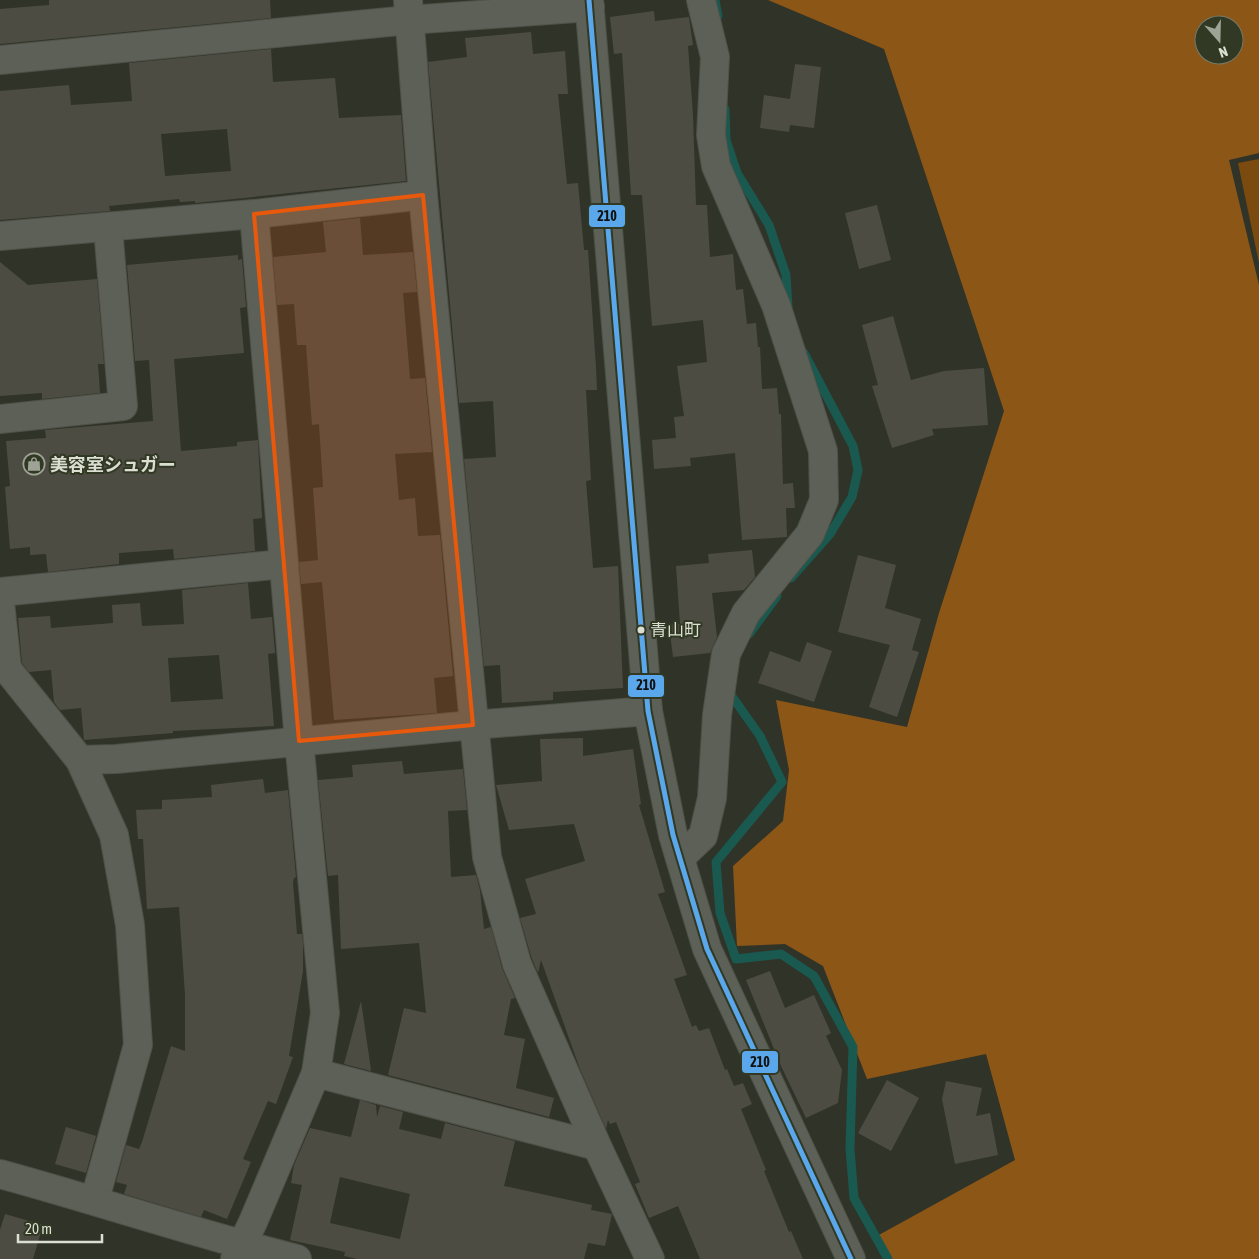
<svg xmlns="http://www.w3.org/2000/svg" width="1259" height="1259" font-family="'Asap Condensed','Noto Sans JP',sans-serif">
	<style>
		.green { fill: #7b4a0e }
		.forest { fill: #8c5617; fill-rule: evenodd }
		.lines { fill: none; stroke-linecap: round; stroke-linejoin: round }
		.stream { stroke: #1a5950; stroke-width: 9 }
		.building { fill: #4d4c43; fill-rule: evenodd }
		.minor-casing { stroke: #4e5147; stroke-width: 30 }
		.minor { stroke: #5d6057; stroke-width: 28 }
		.bus-1-casing { stroke: #313823; stroke-width: 9 }
		.bus-1 { stroke: #5aa8eb; stroke-width: 5 }
		.marked { fill: #e8590c; fill-opacity: 0.2; stroke: #e8590c; stroke-width: 4; stroke-linejoin: round }
		.bus-dot { fill: #dadfd2; stroke: #313823; stroke-width: 2 }
		.labels { text-anchor: middle; dominant-baseline: central; stroke-width: 4; stroke-linejoin: round; paint-order: stroke }
		.bus-label { font-size: 17px; fill: #dadfd2; stroke: #313823; text-anchor: start }
		.poi-label { font-size: 18px; font-weight: bold; fill: #dadfd2; stroke: #313823; text-anchor: start }
		.line-badge { stroke: #313823; stroke-width: 2 }
		.pale-badge-label { font-size: 14px; text-anchor: middle; font-weight: bold; fill: #111 }
	</style>
	<rect width="100%" height="100%" fill="#303328"/>
	<path class="green" d="M 1259,159 L 1259,263 L 1238,163 Z"/>
	<path class="forest" d="M 768,0 L 1259,0 L 1259,153 L 1229,160 L 1259,285 L 1259,1259 L 888,1259 L 877,1236 L 1015,1160 L 986,1054 L 867,1079 L 823,966 L 785,944 L 737,946 L 733,866 L 783,821 L 789,770 L 776,700 L 907,727 L 939,613 L 1004,411 L 884,49 ZM 1204,25 L 1234,25 L 1234,55 L 1204,55 Z"/>
	<g class="lines">
		<g class="stream">
			<path d="M 715,0 L 718,16"/>
			<path d="M 725,109 L 726,140 L 737,173 L 769,225 L 786,275 L 788,307"/>
			<path d="M 791,578 L 830,534 L 852,497 L 858,470 L 853,446 L 804,353"/>
			<path d="M 749,634 L 777,596"/>
			<path d="M 731,688 L 731,695 L 760,736 L 782,782 L 716,862 L 720,913 L 736,959 L 781,954 L 814,976 L 853,1047 L 850,1149 L 854,1198 L 888,1259"/>
		</g>
	</g>
	<g class="building">
		<path d="M 49,0 L 270,0 L 271,18 L 0,44 L 0,9 L 49,5 Z"/>
		<path d="M 654,11 L 655,21 L 689,17 L 693,45 L 688,46 L 693,115 L 696,205 L 707,205 L 710,257 L 733,254 L 736,290 L 743,289 L 747,324 L 756,323 L 758,347 L 760,347 L 762,389 L 777,388 L 779,414 L 781,414 L 783,484 L 793,483 L 795,508 L 786,508 L 787,537 L 742,540 L 735,453 L 690,458 L 691,466 L 654,469 L 652,440 L 676,438 L 674,417 L 684,416 L 677,366 L 707,362 L 703,320 L 652,326 L 642,195 L 631,195 L 622,53 L 614,54 L 610,17 Z"/>
		<path d="M 531,32 L 533,54 L 565,51 L 568,94 L 558,94 L 567,184 L 578,183 L 584,250 L 588,250 L 596,367 L 597,390 L 586,390 L 591,480 L 586,481 L 593,568 L 618,566 L 623,688 L 553,692 L 553,700 L 502,703 L 500,665 L 484,666 L 464,459 L 496,457 L 493,401 L 459,403 L 428,62 L 467,57 L 465,38 Z"/>
		<path d="M 271,49 L 273,82 L 335,78 L 339,118 L 401,115 L 406,181 L 195,203 L 195,201 L 180,202 L 179,199 L 109,206 L 110,211 L 0,220 L 0,91 L 69,85 L 71,105 L 132,101 L 129,63 ZM 227,129 L 231,171 L 165,176 L 161,134 Z"/>
		<path d="M 795,64 L 821,67 L 814,128 L 790,125 L 789,132 L 760,128 L 764,95 L 790,99 Z"/>
		<path d="M 877,205 L 891,260 L 859,269 L 845,213 Z"/>
		<path d="M 360,218 L 363,255 L 413,252 L 417,292 L 403,293 L 410,379 L 425,378 L 432,452 L 395,454 L 399,500 L 415,498 L 418,536 L 440,535 L 453,676 L 434,678 L 437,713 L 334,720 L 322,582 L 301,584 L 299,562 L 318,560 L 313,488 L 323,487 L 319,424 L 312,425 L 306,345 L 297,345 L 294,304 L 277,305 L 273,257 L 326,252 L 323,222 Z"/>
		<path d="M 238,255 L 238,260 L 242,259 L 246,307 L 240,308 L 244,353 L 174,359 L 181,451 L 237,446 L 237,442 L 258,440 L 262,518 L 253,519 L 255,551 L 174,559 L 173,549 L 119,553 L 119,564 L 48,572 L 46,554 L 30,555 L 30,547 L 10,549 L 5,487 L 10,486 L 6,441 L 46,438 L 45,430 L 153,421 L 149,360 L 135,361 L 127,265 Z"/>
		<path d="M 0,262 L 28,285 L 97,279 L 104,364 L 98,364 L 100,393 L 42,399 L 42,393 L 0,396 Z"/>
		<path d="M 893,316 L 911,380 L 944,371 L 984,368 L 988,425 L 932,429 L 934,435 L 892,448 L 872,386 L 878,385 L 862,325 Z"/>
		<path d="M 752,550 L 755,577 L 744,590 L 712,593 L 717,637 L 710,653 L 673,657 L 669,625 L 680,624 L 676,566 L 709,563 L 708,554 Z"/>
		<path d="M 858,555 L 896,565 L 885,608 L 921,619 L 912,650 L 919,652 L 897,717 L 869,707 L 890,645 L 838,632 Z"/>
		<path d="M 248,583 L 251,619 L 272,617 L 275,653 L 268,654 L 274,726 L 173,731 L 173,733 L 84,740 L 81,708 L 60,710 L 54,702 L 51,670 L 29,672 L 22,663 L 18,618 L 50,616 L 51,628 L 113,623 L 112,605 L 140,603 L 142,626 L 184,624 L 182,590 ZM 219,655 L 223,699 L 171,702 L 168,658 Z"/>
		<path d="M 807,642 L 832,651 L 814,702 L 758,683 L 770,651 L 800,662 Z"/>
		<path d="M 583,738 L 583,756 L 633,749 L 641,804 L 639,805 L 665,892 L 658,894 L 687,975 L 674,979 L 692,1027 L 696,1025 L 699,1031 L 709,1028 L 725,1070 L 727,1069 L 734,1086 L 743,1083 L 752,1104 L 741,1109 L 766,1170 L 764,1171 L 789,1232 L 791,1231 L 803,1259 L 700,1259 L 678,1206 L 649,1218 L 635,1184 L 640,1182 L 616,1122 L 610,1124 L 608,1120 L 606,1129 L 580,1069 L 541,960 L 538,973 L 532,959 L 520,918 L 536,914 L 525,879 L 585,861 L 574,824 L 509,830 L 496,785 L 542,781 L 540,739 Z"/>
		<path d="M 402,761 L 404,774 L 463,769 L 467,810 L 448,811 L 451,877 L 476,875 L 480,890 L 484,929 L 491,927 L 502,968 L 515,998 L 511,999 L 504,1035 L 525,1039 L 516,1088 L 554,1098 L 549,1117 L 388,1075 L 404,1008 L 426,1013 L 419,943 L 341,949 L 338,875 L 328,876 L 318,780 L 353,777 L 352,765 Z"/>
		<path d="M 263,779 L 265,793 L 288,790 L 296,877 L 294,878 L 293,882 L 297,934 L 302,934 L 303,942 L 303,971 L 289,1056 L 293,1057 L 276,1104 L 268,1101 L 243,1159 L 251,1162 L 227,1219 L 204,1210 L 201,1217 L 124,1194 L 127,1185 L 116,1182 L 126,1145 L 139,1149 L 142,1142 L 171,1046 L 185,1051 L 185,995 L 179,907 L 147,909 L 143,839 L 138,839 L 136,810 L 162,809 L 162,800 L 212,797 L 211,785 Z"/>
		<path d="M 770,971 L 785,1008 L 814,995 L 831,1033 L 826,1036 L 842,1070 L 838,1103 L 806,1118 L 781,1066 L 746,980 Z"/>
		<path d="M 361,1001 L 370,1063 L 371,1071 L 344,1064 Z"/>
		<path d="M 887,1080 L 919,1098 L 891,1151 L 858,1133 Z"/>
		<path d="M 946,1081 L 982,1088 L 976,1116 L 990,1113 L 998,1155 L 955,1164 L 942,1099 Z"/>
		<path d="M 360,1100 L 376,1105 L 377,1117 L 380,1106 L 403,1112 L 399,1129 L 441,1139 L 445,1123 L 515,1141 L 504,1186 L 592,1205 L 591,1210 L 612,1214 L 605,1246 L 588,1243 L 584,1259 L 357,1259 L 344,1256 L 345,1252 L 290,1240 L 302,1185 L 291,1183 L 294,1165 L 310,1128 L 351,1137 ZM 340,1177 L 410,1194 L 400,1239 L 330,1223 Z"/>
		<path d="M 66,1127 L 96,1136 L 86,1173 L 55,1164 Z"/>
		<path d="M 5,1214 L 43,1225 L 33,1259 L 0,1259 L 0,1230 Z"/>
	</g>
	<g class="lines">
		<g class="minor-casing">
			<g id="minor">
				<path d="M 408,0 L 423,195 L 487,857 L 517,964 L 597,1146 L 650,1259"/>
				<path d="M 589,0 L 648,711 L 673,835 L 707,949 L 851,1259"/>
				<path d="M 0,60 L 409,20 L 590,7"/>
				<path d="M 0,236 L 254,214 L 423,195"/>
				<path d="M 0,419 L 123,406 L 108,228"/>
				<path d="M 0,592 L 283,564"/>
				<path d="M 0,602 L 7,669"/>
				<path d="M 0,665 L 7,669 L 80,760 L 114,835 L 130,925 L 138,1045 L 95,1199"/>
				<path d="M 80,760 L 116,759 L 473,725 L 648,711"/>
				<path d="M 680,858 L 703,836 L 712,798 L 717,715 L 726,654 L 746,613 L 810,534 L 824,500 L 823,451 L 776,305 L 716,166 L 711,135 L 715,57 L 701,0"/>
				<path d="M 316,1073 L 597,1146"/>
				<path d="M 0,1174 C 99,1201 197,1234 297,1259"/>
				<path d="M 235,1259 L 253,1222 L 316,1073 L 325,1013 L 299,741 L 254,214"/>
			</g>
		</g>
		<use href="#minor" class="minor"/>
		<g class="bus-1-casing">
			<path id="bus-1" d="M 589,0 L 648,711 L 673,835 L 707,949 L 851,1259"/>
		</g>
		<use href="#bus-1" class="bus-1"/>
	</g>
	<path class="marked" d="M 423,195 L 473,725 L 299,741 L 254,214 Z"/>
	<defs>
		<g id="shop-ring" transform="scale(1.125)"><circle r="9.5" fill="#313823" stroke="#9ea396" stroke-width="1.5"/><path d="M-5-2.5h2.3a2.7 3.5 0 0 1 5.4 0H5L5.5 6h-11ZM-1.5-2.5h3a1.5 2.3 0 0 0-3 0Z" fill="#9ea396"/></g>
	</defs>
	<g fill-rule="evenodd">
		<use href="#shop-ring" x="34" y="464"/>
	</g>
	<circle class="bus-dot" cx="641" cy="630" r="4.5"/>
	<g class="labels">
		<g class="bus-label">
			<text x="650" y="630">青山町</text>
		</g>
		<g class="poi-label">
			<text x="50" y="464">美容室シュガー</text>
		</g>
	</g>
	<g class="line-badge">
		<rect x="588" y="204" width="38" height="24" rx="5" fill="#5aa8eb"/>
		<rect x="627" y="674" width="38" height="24" rx="5" fill="#5aa8eb"/>
		<rect x="741" y="1050" width="38" height="24" rx="5" fill="#5aa8eb"/>
	</g>
	<g class="pale-badge-label">
		<text x="607" y="221">210</text>
		<text x="646" y="690">210</text>
		<text x="760" y="1067">210</text>
	</g>
	<g transform="translate(1219 40) rotate(160)"><circle r="24" fill="#313823" stroke="#757b69"/>
	<path d="M0-4L9 19L0 12L-9 19Z" fill="#9ea396"/>
	<text y="-8" font-size="14" font-weight="bold" text-anchor="middle" fill="#dadfd2">N</text>
	</g>
	<path d="M18 1234v8h84v-8" fill="none" stroke="#dadfd2" stroke-width="2.5"/>
	<text x="25" y="1234" font-size="15" fill="#dadfd2" stroke="#313823" stroke-width="4" paint-order="stroke">20 m</text>
</svg>
